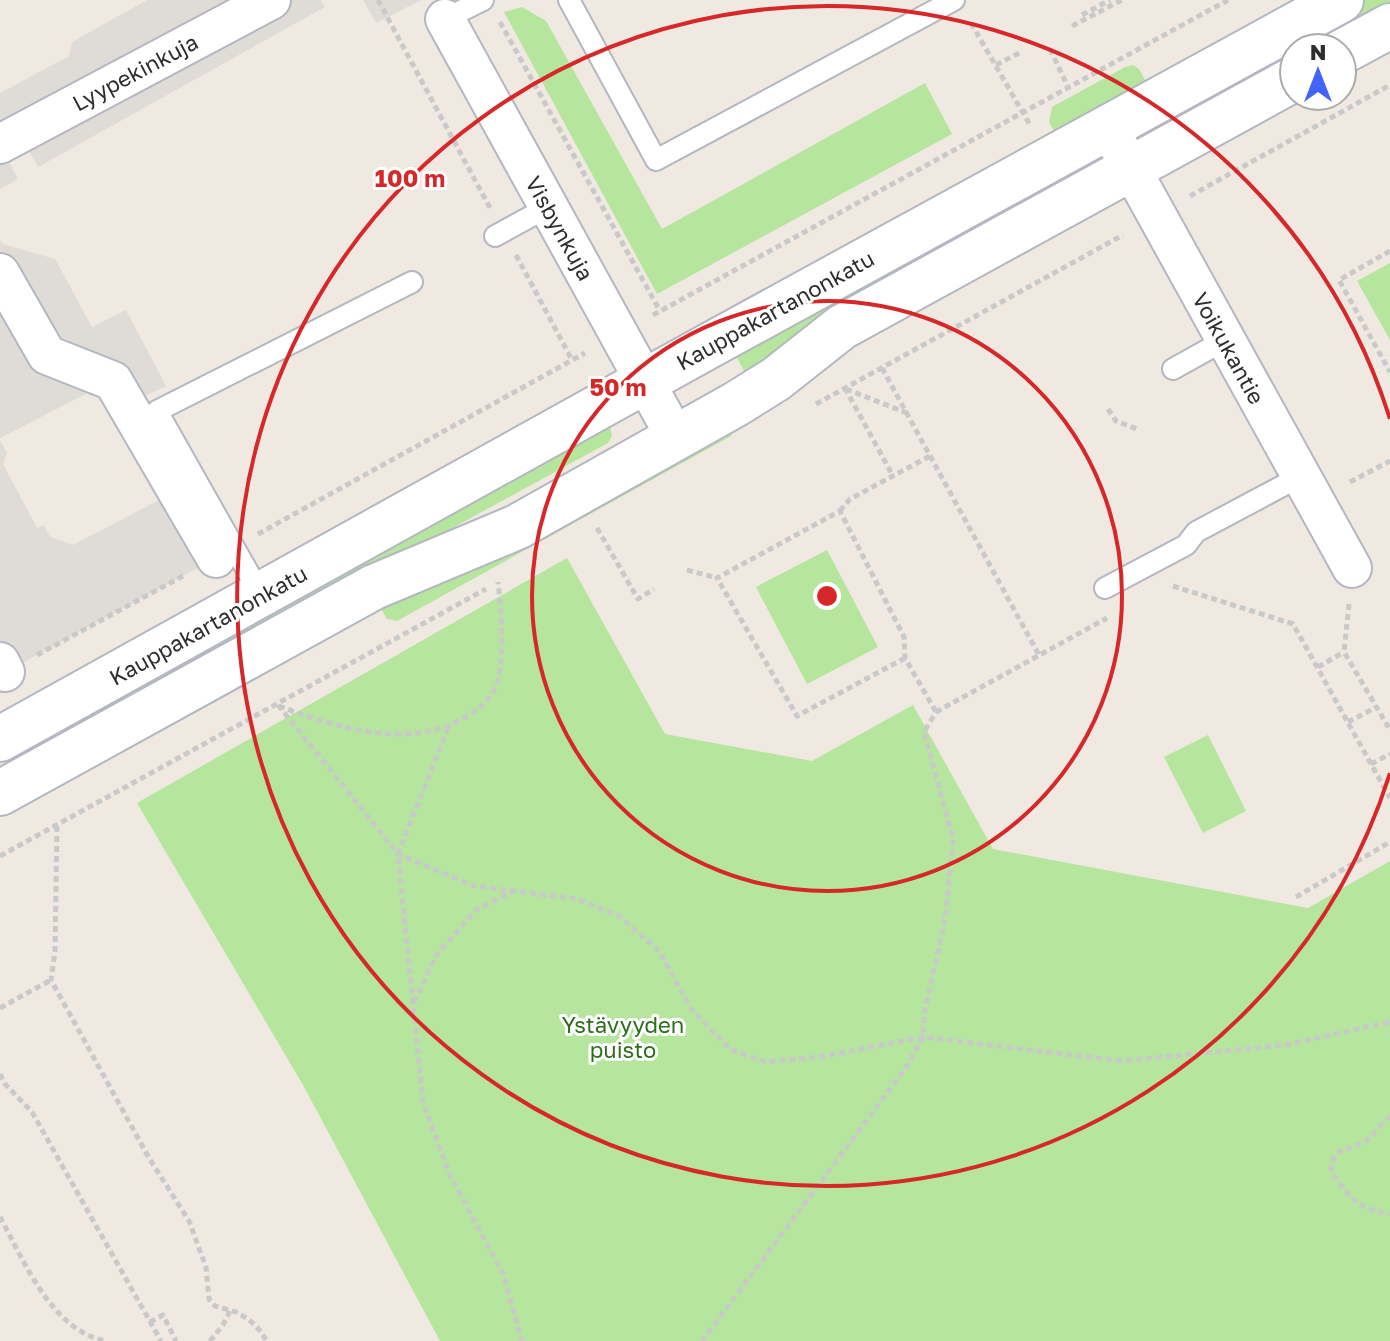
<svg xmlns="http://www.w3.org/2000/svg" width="1390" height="1341" font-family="'Golos Text',sans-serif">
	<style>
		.green { fill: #b6e59e }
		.plaza { fill: #dfdcd8 }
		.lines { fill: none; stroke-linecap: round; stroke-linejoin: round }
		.lane-casing { stroke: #b4b7c1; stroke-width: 24 }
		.street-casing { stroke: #b4b7c1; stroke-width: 42 }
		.secondary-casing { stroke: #b4b7c1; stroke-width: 48 }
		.path { stroke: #c9c9c9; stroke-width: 5; stroke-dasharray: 6 4; stroke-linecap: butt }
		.lane { stroke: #fff; stroke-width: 20 }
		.street { stroke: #fff; stroke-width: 38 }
		.secondary { stroke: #fff; stroke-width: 44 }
		.ring { fill: none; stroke: #d62828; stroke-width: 4 }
		.labels { text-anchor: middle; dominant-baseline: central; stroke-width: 6; stroke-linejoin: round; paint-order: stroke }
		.street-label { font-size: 22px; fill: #2e2e2e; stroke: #fff }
		.park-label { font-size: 22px; fill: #2c6e1b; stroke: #fff }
		.centre { fill: #d62828; stroke: #fff; stroke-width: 4 }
		.ring-label { font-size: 24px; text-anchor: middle; font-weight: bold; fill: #d62828; stroke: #fff; stroke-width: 6; stroke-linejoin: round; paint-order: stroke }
	</style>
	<rect width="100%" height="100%" fill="#efe9e1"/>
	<g class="green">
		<path d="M 1359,0 L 1390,0 L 1390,10 L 1321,48 L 1294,48 L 1294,63 L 1209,111 L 1193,92 Z"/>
		<path d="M 522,7 L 546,21 L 662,229 L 925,83 L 952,134 L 657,294 L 504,12 Z"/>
		<path d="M 1133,65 L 1139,69 L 1150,89 L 1058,138 L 1049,122 L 1052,107 L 1125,67 Z"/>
		<path d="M 1036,179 L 1047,201 L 748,378 L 732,349 Z"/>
		<path d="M 1390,263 L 1390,340 L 1357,281 Z"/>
		<path d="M 605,424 L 610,428 L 612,436 L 608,443 L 145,696 L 136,678 Z"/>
		<path d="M 734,425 L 731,436 L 397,621 L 387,619 L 380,607 Z"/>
		<path d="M 827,550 L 878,647 L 807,684 L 756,587 Z"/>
		<path d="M 567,558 L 665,734 L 812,761 L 913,705 L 993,849 L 1308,908 L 1390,861 L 1390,1341 L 440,1341 L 303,1085 L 137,803 Z"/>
		<path d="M 1208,735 L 1246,811 L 1203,833 L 1164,757 Z"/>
	</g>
	<g class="plaza">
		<path d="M 147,0 L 321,0 L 325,7 L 38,167 L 29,151 L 9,162 L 18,179 L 0,189 L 0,93 L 69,56 L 72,42 Z"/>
		<path d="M 363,0 L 421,0 L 376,23 Z"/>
		<path d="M 0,240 L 3,244 L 55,259 L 92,327 L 126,310 L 166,386 L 133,402 L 216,558 L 0,675 L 0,440 L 7,453 L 3,464 L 37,528 L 44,525 L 50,537 L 73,545 L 163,498 L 112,399 L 97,394 L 91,397 L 88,393 L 0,438 Z"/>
	</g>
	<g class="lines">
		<g class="lane-casing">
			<g id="lane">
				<path d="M 569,0 L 656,160 L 954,0"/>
				<path d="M 445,19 L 483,0"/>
				<path d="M 495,236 L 548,207"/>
				<path d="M 1173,369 L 1225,340"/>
				<path d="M 1105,588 L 1186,545 L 1196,532 L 1301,476"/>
				<path d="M 261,595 L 157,411 L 412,282"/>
			</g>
		</g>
		<g class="street-casing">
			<g id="street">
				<path d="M 445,19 L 676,438"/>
				<path d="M 1108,127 L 1352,568"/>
				<path d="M 0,144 L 271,0"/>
				<path d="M 0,273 L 47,355 L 113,381 L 216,558"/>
				<path d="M 0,662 L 5,672"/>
			</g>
		</g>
		<g class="secondary-casing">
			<g id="secondary">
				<path d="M 1342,52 L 1390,26"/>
				<path d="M 0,739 L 705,348 L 1341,0"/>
				<path d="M 0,793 L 374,587 L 517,527 L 736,404 L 776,379 L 842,327 L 1294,79"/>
			</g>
		</g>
		<g class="path">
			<path d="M 378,0 L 490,208"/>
			<path d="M 1082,15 L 1110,0"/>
			<path d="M 500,22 L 660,311"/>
			<path d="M 971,23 L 1030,125"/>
			<path d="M 1072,26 L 1122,0"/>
			<path d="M 1050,49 L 1068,87"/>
			<path d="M 996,65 L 1021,52"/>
			<path d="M 1190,196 L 1390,85"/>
			<path d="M 1390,251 L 1339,280 L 1390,372"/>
			<path d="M 516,255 L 572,360"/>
			<path d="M 653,315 L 1228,0"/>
			<path d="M 882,368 L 1039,655"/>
			<path d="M 845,388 L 893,476"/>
			<path d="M 846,389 L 907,413"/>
			<path d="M 816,404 L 1123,235"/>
			<path d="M 1108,409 L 1116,421 L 1137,429"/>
			<path d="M 1350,482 L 1390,461"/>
			<path d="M 840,511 L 850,499 L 930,456"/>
			<path d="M 597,528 L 638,599 L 654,589"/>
			<path d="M 258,534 L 585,353"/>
			<path d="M 687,570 L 717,578"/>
			<path d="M 1173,586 L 1293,624 L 1390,798"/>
			<path d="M 1349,604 L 1344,652 L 1390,730"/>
			<path d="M 37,655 L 183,576"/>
			<path d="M 905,658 L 797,716 L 717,578 L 840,511 L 904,637 L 905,658 L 936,712"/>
			<path d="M 1318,667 L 1344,652"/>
			<path d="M 278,705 L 398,854 L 474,886 L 577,899 L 619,916 L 659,951 L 692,1010 L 731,1050 L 766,1062 L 819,1057 L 923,1037 L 1122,1061 L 1285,1045 L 1390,1022"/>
			<path d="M 279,706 C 334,727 407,750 462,719 C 477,711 489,702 496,686 C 506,660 501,609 498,582"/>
			<path d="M 936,712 L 1107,618"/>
			<path d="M 1348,722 L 1377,707"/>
			<path d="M 448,728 L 398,854 L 423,1102 L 449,1173 L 503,1274 L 522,1341"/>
			<path d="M 1371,764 L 1390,754"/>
			<path d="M 57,826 L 55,951 L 51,980 L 149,1158 L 189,1221 L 206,1267 L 209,1299 L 215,1306 L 236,1312 L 248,1319 L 257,1327 L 267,1341"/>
			<path d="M 0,856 L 486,589"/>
			<path d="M 1296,897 L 1390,842"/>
			<path d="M 414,1002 L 437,954 L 476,910 L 513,891"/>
			<path d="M 0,1008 L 51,980"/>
			<path d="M 0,1074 L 5,1084 L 32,1112 L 161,1341"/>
			<path d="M 1390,1116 L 1366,1141 L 1336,1153 C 1327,1173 1331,1171 1342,1186 C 1355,1205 1367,1210 1390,1214"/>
			<path d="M 0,1217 C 24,1261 52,1331 106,1341"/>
			<path d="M 150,1322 L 163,1315 L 176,1341"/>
			<path d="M 210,1341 L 223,1325 L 230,1311"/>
			<path d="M 702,1341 L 905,1069 L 923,1037 L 924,1014 L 945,920 L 953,839 L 924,732 L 936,712"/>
		</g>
		<use href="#lane" class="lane"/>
		<use href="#street" class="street"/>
		<use href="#secondary" class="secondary"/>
	</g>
	<g class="ring">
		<circle cx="827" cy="596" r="295"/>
		<path d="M1390 773A590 590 0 1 1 1390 419"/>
	</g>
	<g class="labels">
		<g class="street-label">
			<text transform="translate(135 72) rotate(-28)">Lyypekinkuja</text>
			<text transform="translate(560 228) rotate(61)">Visbynkuja</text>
			<text transform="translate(775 310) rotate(-29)">Kauppakartanonkatu</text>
			<text transform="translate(1229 348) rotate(61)">Voikukantie</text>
			<text transform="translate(208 625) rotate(-29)">Kauppakartanonkatu</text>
		</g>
		<g class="park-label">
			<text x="623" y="1024">Ystävyyden<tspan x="623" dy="25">puisto</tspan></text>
		</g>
	</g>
	<circle cx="827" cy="596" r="12" class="centre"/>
	<g class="ring-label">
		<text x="410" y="187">100 m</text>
		<text x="618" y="396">50 m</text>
	</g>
	<g transform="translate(1318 72)"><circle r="38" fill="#ffffff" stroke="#ababab" stroke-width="2"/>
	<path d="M0-6L14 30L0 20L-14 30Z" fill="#4264fb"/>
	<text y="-12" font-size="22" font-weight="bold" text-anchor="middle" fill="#2e2e2e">N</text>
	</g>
</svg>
